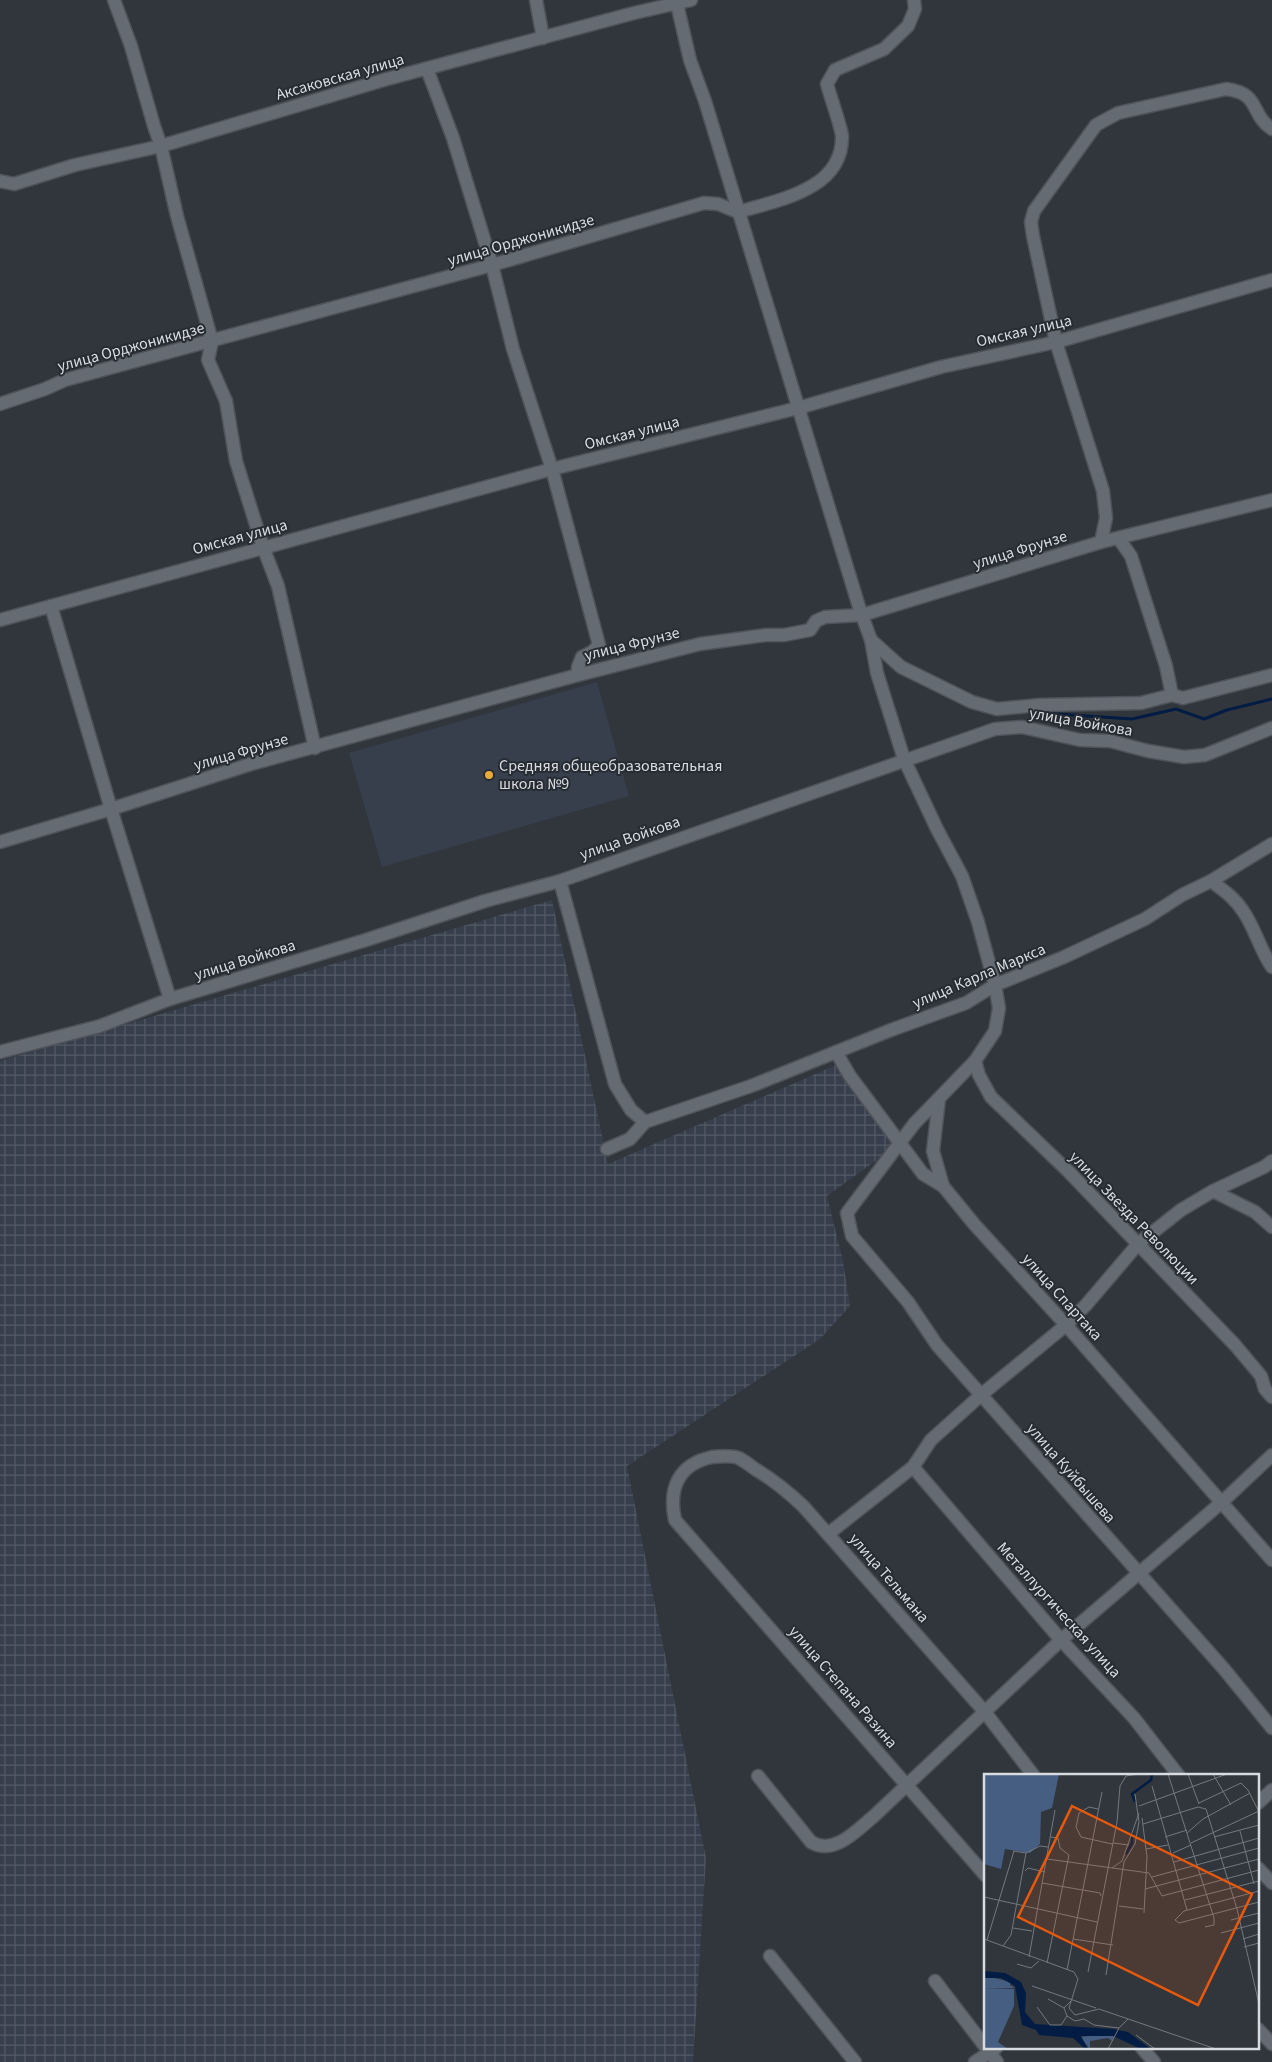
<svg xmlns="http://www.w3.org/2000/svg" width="1272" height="2062" font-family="'Source Sans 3',sans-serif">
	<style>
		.built { fill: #373f4c }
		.industrial { fill: url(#industrial-grid) }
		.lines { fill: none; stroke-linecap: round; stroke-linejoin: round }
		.stream { stroke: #021c44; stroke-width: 3 }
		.minor-casing { stroke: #4e5259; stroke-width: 15 }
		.minor { stroke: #656b73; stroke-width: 12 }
		.poi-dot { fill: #e9ab38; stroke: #272c33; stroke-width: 2 }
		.labels { text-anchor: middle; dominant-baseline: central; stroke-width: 4; stroke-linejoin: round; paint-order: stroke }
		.street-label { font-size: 16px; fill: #d8dbe0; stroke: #272c33 }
		.poi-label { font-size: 16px; fill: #d8dbe0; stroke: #272c33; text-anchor: start }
		.inset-river { fill: none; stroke: #021c44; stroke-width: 2.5 }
		.inset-road { fill: none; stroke: #74787e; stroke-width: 1 }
		.view { fill: #e8590c; fill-opacity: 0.15; stroke: #e8590c; stroke-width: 2.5 }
		.inset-edge { fill: none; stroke: #d8dbe0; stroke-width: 2.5 }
	</style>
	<defs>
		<pattern id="industrial-grid" width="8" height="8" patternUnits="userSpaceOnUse" patternTransform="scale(1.25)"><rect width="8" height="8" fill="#373f4c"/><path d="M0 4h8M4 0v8" fill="none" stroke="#535a66"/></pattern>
	</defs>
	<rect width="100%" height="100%" fill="#31363d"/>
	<path class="built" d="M 597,682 L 629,796 L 382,867 L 349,753 Z"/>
	<path class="industrial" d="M 552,900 L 608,1164 L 836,1065 L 896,1146 L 827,1196 L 843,1261 L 850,1306 L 820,1339 L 627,1466 L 706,1858 L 693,2062 L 0,2062 L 0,1061 Z"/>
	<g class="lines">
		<path class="stream" d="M 1027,712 L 1132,719 L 1176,709 L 1204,719 L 1227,710 L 1272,699"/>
		<g class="minor-casing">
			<g id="minor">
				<path d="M 114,0 L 131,46 L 154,126 L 161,146 L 177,216 L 212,341 L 208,360 L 226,401 L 236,461 L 263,547 L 278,586 L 315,748"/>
				<path d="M 536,0 L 543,38"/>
				<path d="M 677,4 L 690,60 L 705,101 L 860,610 L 871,640 L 877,673 L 904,759 L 937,829 L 962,876 L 978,922 L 995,985 L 999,1008 L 995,1031 L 975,1061 L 914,1124 L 847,1213 L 852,1236 L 908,1302 L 937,1345 L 1224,1669 L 1272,1728"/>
				<path d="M 427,69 L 453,138 L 492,265 L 513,349 L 552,469 L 599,645 L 592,652 L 582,657 L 578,667 L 578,675"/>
				<path d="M 0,181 L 14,184 L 75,165 L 161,146 L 387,79 L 634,13 L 691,0"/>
				<path d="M 0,404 L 45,389 L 65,380 L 492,265 L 704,203 L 718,204 L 738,212 C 778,200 843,190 842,136 C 841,126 830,96 827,84 L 835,70 L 884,49 L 908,26 L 915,9 L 914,0"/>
				<path d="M 1119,539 L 1131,556 L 1166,666 L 1172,695"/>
				<path d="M 1101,542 L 1106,518 L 1103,491 L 1056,342 L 1033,236 L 1031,222 L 1034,211 L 1096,125 L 1118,113 L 1226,89 C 1261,93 1250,115 1272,129"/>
				<path d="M 51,606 L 111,809 L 170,999"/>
				<path d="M 0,620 L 552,469 L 798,408 L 941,367 L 1056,342 L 1272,280"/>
				<path d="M 871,640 L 901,667 L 972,702 L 997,709 L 1039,705 L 1141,703 L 1172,695 L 1183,698 L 1272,675"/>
				<path d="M 0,842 L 111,809 L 251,764 L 578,675 L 700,644 L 766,635 L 784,635 L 810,630 L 816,621 L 825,617 L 862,615 L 1101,542 L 1272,500"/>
				<path d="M 560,881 L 615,1084 L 631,1110 L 645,1122"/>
				<path d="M 1211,881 C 1223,890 1235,898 1243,911 C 1255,928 1260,950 1272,967"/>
				<path d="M 0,1052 L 100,1026 L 170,999 L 366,940 L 485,901 L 560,881 L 995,729 L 1022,727 L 1080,740 L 1110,741 L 1148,751 L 1184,757 L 1205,755 L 1272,728"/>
				<path d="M 836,1052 L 850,1076 L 923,1174 L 943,1186 L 974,1224 L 1066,1325 L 1272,1560"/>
				<path d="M 975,1061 L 979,1075 L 991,1097 L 1069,1172 L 1235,1345 L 1261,1376 L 1265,1389 L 1272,1397"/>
				<path d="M 939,1099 L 933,1151 L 943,1186"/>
				<path d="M 607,1149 L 630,1139 L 645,1122 L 751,1086 L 891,1030 L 966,1003 L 995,985 L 1064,957 L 1145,919 L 1182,895 L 1211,881 L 1272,844"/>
				<path d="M 1213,1191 L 1255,1212 L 1272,1227"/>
				<path d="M 913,1467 L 1061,1640 L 1134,1718 L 1179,1776"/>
				<path d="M 828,1534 L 913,1467 L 931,1440 L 981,1395 L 1066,1325 L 1086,1305 L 1138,1244 L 1181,1210 L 1213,1191 L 1264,1167 L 1272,1161"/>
				<path d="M 758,1776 L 811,1842 C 834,1856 857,1830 874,1816 L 1061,1640 L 1222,1502 L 1272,1455"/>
				<path d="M 1258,1803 L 1272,1790"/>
				<path d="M 1258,1868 L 1272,1883"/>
				<path d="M 986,1876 L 675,1520 C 668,1488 679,1464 712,1457 C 721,1456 731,1455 739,1458 C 744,1461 750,1465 755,1469 C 774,1480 787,1491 803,1506 L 984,1711 L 1034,1776"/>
				<path d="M 770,1956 L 855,2062"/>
				<path d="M 935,1981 L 997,2062"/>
				<path d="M 1258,2029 L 1272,2044"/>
				<path d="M 1142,2048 L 1154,2062"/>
				<path d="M 975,2062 L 996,2048"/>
			</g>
		</g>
		<use href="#minor" class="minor"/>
	</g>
	<circle class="poi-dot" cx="489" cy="775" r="5"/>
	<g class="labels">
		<g class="street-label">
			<text transform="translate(340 77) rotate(-16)">Аксаковская улица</text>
			<text transform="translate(521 240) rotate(-16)">улица Орджоникидзе</text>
			<text transform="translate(1024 331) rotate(-13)">Омская улица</text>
			<text transform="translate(131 347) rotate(-15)">улица Орджоникидзе</text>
			<text transform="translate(632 433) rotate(-14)">Омская улица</text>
			<text transform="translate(240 537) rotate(-15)">Омская улица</text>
			<text transform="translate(1020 550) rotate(-17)">улица Фрунзе</text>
			<text transform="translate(632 644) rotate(-14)">улица Фрунзе</text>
			<text transform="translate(1081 722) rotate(10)">улица Войкова</text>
			<text transform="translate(241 752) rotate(-16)">улица Фрунзе</text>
			<text transform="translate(630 838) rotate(-19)">улица Войкова</text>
			<text transform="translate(245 960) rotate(-17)">улица Войкова</text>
			<text transform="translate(979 976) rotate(-23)">улица Карла Маркса</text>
			<text transform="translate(1134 1218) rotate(46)">улица Звезда Революции</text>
			<text transform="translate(1062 1297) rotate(48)">улица Спартака</text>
			<text transform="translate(1071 1473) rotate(49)">улица Куйбышева</text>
			<text transform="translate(889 1578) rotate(49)">улица Тельмана</text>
			<text transform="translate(1059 1610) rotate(48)">Металлургическая улица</text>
			<text transform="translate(843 1687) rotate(49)">улица Степана Разина</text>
		</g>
		<g class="poi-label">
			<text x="499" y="766">Средняя общеобразовательная<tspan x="499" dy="18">школа №9</tspan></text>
		</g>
	</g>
	<g transform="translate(984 1774)">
		<rect width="275" height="275" fill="#31363d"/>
		<path d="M 6,203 L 27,208 L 26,211 L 31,214 L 0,215 L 0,204 ZM 115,261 L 130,262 L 128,267 L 124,264 L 106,267 L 106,275 L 96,263 Z" fill="#465e82"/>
		<path d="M 0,0 L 75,0 L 68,34 L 57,38 L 56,70 L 46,79 L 21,75 L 17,95 L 0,90 ZM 0,215 L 30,215 L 30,232 L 14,268 L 24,275 L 0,275 Z" fill="#465e82"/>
		<path d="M 0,197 L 21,199 L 37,208 L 42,219 L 41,238 L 51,250 L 129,255 L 144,258 L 167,275 L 157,275 L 129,262 L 97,262 L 104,275 L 101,275 L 89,264 L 55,261 L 52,256 L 38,251 L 31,212 L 17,204 L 0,204 Z" fill="#021c44"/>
		<path class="inset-river" d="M 151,28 L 148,20 L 167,6 L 168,0M 142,80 L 148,69 L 148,59"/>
		<path class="inset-road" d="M 184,0 L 230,144 L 230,151 L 221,153M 204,0 L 215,30M 229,0 L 247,31M 168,12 L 203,136M 151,20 L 155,48M 215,29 L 257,9 L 264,16 L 275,38M 155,32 L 243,0M 114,35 L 105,33 L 95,39 L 92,53 L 97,63 L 128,70M 158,44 L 163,83 L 160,139M 159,50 L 214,33 L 222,35 L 253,135 L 275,230M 256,57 L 270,110M 203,59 L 219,45 L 266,19M 181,63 L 203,56M 230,63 L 275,51M 129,69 L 145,71M 207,69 L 275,37M 162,75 L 184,71M 29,77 L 42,79 L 56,72 L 64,73M 189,79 L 207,71M 63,85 L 165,99 L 178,122 L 275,96M 190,88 L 275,64M 128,94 L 138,87 L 155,39M 41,97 L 44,94 L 61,98M 168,103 L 275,74M 58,109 L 116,119 L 117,122M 161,115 L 275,85M 275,117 L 200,137 L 191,146 L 195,149 L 275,128M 0,123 L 113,148M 201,126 L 275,107M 135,132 L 159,135M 247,146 L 275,139M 29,154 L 48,157M 237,159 L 275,149M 0,165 L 90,198 L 94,205 L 85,234 L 91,241 L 115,235 L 232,275M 89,165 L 129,171M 259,165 L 275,160M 3,166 L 30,77M 19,172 L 27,161 L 42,79M 260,173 L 275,169M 45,183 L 71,36M 63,189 L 85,81 L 76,74 L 74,64 L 67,63M 33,190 L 47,194 L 55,187M 83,196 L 118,18M 104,198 L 133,48 L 136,12 L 142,2 L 155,0M 122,201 L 140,88 L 151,70 L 155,48M 48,212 L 112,234M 64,225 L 80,234M 53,233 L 66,251 L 77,251 L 83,242M 83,242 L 91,247 L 100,245 L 110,251 L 135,254M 83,242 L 80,234 L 87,227M 152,261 L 171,275M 124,275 L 135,254 L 144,245"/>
		<path class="view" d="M 88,32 L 268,120 L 214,231 L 34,143 Z"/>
		<rect width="275" height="275" class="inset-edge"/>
	</g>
</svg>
